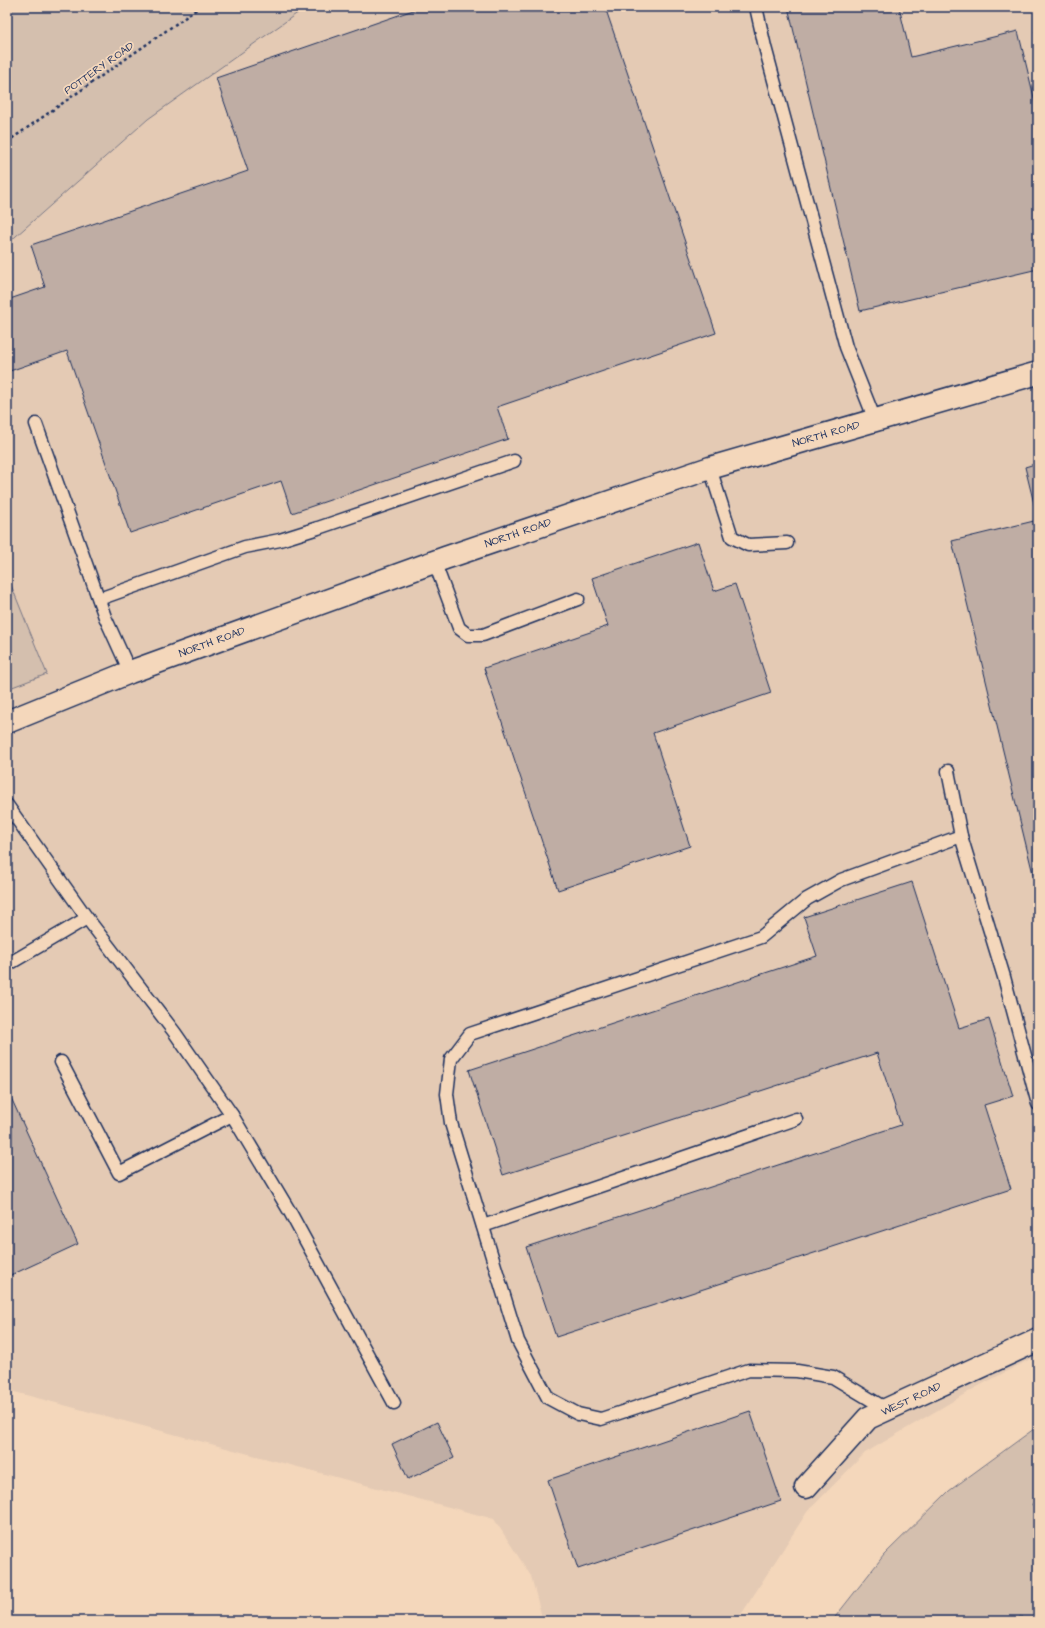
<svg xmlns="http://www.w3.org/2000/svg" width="1045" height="1628" font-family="'Architects Daughter',sans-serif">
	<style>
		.built { fill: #e4cab4 }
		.green { fill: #d4bfae; stroke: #787786 }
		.building { fill: #bfada4; stroke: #1b2f5e }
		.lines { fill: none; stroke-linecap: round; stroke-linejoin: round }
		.lane-casing { stroke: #1b2f5e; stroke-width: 15 }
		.street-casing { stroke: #1b2f5e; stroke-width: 25 }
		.path { stroke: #1b2f5e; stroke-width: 2.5; stroke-dasharray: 3 3; stroke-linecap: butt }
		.lane { stroke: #f4d7bb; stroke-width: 12 }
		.street { stroke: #f4d7bb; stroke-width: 22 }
		.labels { text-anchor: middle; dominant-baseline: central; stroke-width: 3.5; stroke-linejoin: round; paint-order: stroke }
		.street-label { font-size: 11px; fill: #1b2f5e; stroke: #f4d7bb }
	</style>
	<rect width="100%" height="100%" fill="#f4d7bb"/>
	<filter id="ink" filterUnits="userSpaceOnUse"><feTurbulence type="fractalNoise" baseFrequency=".025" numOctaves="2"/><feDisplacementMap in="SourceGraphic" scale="8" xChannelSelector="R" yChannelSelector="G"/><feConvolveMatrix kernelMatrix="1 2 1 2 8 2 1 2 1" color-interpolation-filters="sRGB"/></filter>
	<g filter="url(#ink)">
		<path class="built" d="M 306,7 L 1038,7 L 1038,1355 L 975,1388 L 865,1453 L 807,1512 L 737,1621 L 543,1621 L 531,1576 L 494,1519 L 7,1390 L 7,244 L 148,119 Z"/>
		<g class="green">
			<path d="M 7,7 L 306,7 L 148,119 L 7,244 Z"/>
			<path d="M 7,575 L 47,674 L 7,689 Z"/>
			<path d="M 1038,1426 L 1038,1621 L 1024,1621 L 1021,1616 L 1013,1621 L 832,1621 L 884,1555 L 949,1491 Z"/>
		</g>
		<g class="building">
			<path d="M 422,7 L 605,7 L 716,333 L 497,407 L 508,439 L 292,513 L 281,481 L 130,533 L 67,351 L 7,372 L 7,300 L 45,287 L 31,245 L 248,171 L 216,78 Z"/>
			<path d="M 788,7 L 899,7 L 911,57 L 1018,31 L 1038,114 L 1038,269 L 860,311 Z"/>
			<path d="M 1038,30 L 1038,43 L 1035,31 Z"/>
			<path d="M 1038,463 L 1038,877 L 1034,878 L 952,541 L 1038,520 L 1025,467 Z"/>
			<path d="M 698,542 L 714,591 L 735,584 L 771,693 L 653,733 L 690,846 L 558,890 L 484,668 L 608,626 L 592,578 Z"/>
			<path d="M 912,882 L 959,1028 L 989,1019 L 1013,1096 L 984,1105 L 1011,1189 L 556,1337 L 526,1247 L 901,1125 L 877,1053 L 503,1175 L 469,1070 L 817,956 L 804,917 Z"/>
			<path d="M 7,1089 L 78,1244 L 7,1277 Z"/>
			<path d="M 750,1411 L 781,1501 L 578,1569 L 548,1480 Z"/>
			<path d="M 437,1422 L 454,1458 L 408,1479 L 392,1444 Z"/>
			<path d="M 1038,1501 L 1038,1514 L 1032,1504 Z"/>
		</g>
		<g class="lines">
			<g class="lane-casing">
				<g id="lane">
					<path d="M 756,7 L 765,47 L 846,347 L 875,420"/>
					<path d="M 36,424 L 105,617 L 130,672"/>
					<path d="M 710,468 L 732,537 L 748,545 L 787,543"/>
					<path d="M 434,561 L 459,628 L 468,635 L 483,635 L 578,599"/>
					<path d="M 99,599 L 245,547 L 280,540 L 318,528 L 514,461"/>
					<path d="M 948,771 L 961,836 L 1004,977 L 1038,1104"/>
					<path d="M 7,805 L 87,918 L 175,1033 L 232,1115 L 290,1212 L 394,1403"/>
					<path d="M 7,965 L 87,918"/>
					<path d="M 61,1062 L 119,1173 L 232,1115"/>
					<path d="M 483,1226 L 796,1119"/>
					<path d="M 888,1410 L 833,1377 L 797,1371 L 749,1370 L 601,1419 L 578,1414 L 548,1398 L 518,1341 L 451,1123 L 447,1094 L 451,1059 L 470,1034 L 761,937 L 807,899 L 841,880 L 961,836"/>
				</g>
			</g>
			<g class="street-casing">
				<g id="street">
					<path d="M 7,722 L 130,672 L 445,558 L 710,468 L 1038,373"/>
					<path d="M 806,1487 L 868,1418 L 1038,1340"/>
				</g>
			</g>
			<path class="path" d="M 7,142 L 200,7"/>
			<use href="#lane" class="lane"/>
			<use href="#street" class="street"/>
		</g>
	</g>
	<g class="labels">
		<g class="street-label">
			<text transform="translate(99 68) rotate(-35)">POTTERY ROAD</text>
			<text transform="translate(826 434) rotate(-16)">NORTH ROAD</text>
			<text transform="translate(518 533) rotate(-19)">NORTH ROAD</text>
			<text transform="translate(212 642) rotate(-20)">NORTH ROAD</text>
			<text transform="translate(911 1399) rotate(-25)">WEST ROAD</text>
		</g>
	</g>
	<rect width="1045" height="1628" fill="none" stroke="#f4d7bb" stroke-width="24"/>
	<rect x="12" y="12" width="1021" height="1604" fill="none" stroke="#1b2f5e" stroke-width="1.5" filter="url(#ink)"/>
</svg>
